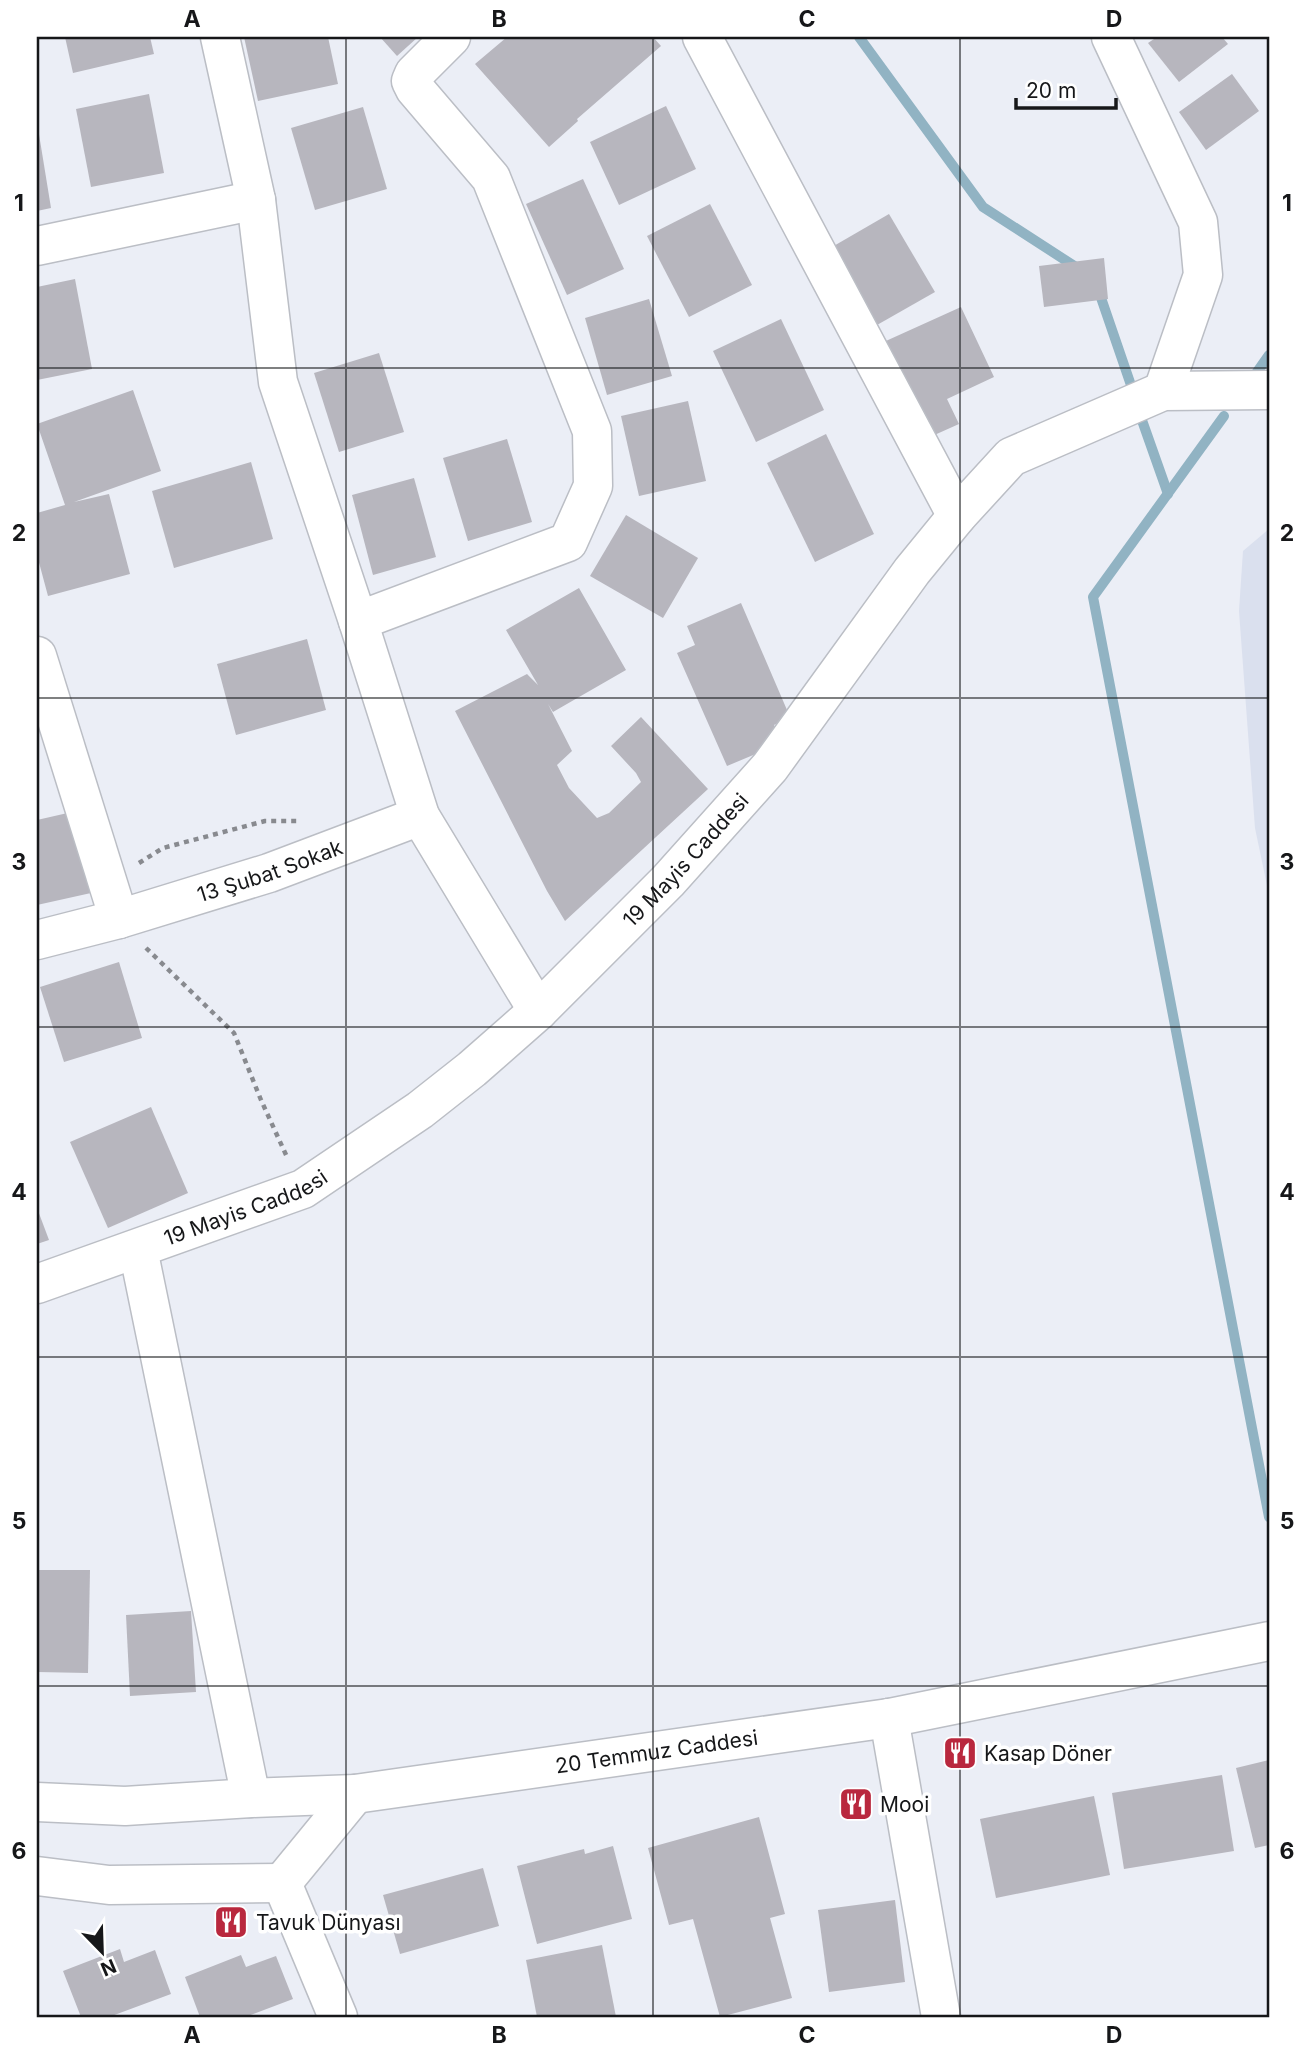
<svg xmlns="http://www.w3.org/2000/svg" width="1306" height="2054" font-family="Inter,sans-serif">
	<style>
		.built { fill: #dae0ee }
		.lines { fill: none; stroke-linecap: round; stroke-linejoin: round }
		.stream { stroke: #91b3c3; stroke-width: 10 }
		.building { fill: #b7b6be }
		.minor-casing { stroke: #bbbec5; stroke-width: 41 }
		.major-casing { stroke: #bbbec5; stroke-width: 41 }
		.path { stroke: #888a8f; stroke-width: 4.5; stroke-dasharray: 5 5; stroke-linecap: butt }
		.minor { stroke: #fff; stroke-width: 38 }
		.major { stroke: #fff; stroke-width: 38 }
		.grid { fill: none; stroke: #161719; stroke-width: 2; stroke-opacity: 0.55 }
		.labels { text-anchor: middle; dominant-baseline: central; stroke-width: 7; stroke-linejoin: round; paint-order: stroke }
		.street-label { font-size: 21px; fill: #161719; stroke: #fff }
		.poi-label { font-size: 21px; fill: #161719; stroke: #fff; text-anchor: start }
		.neatline { fill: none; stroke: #161719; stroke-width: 2.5 }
		.grid-label { font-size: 23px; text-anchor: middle; font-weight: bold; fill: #161719 }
	</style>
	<rect width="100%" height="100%" fill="#ebeef6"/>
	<path class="built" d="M 1269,529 L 1269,895 L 1255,828 L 1239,611 L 1243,551 Z"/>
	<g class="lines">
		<g class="stream">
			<path d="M 859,37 L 983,207 L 1079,269"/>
			<path d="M 1098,289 L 1134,394"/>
			<path d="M 1257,372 L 1269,355"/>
			<path d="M 1138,409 L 1168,494"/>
			<path d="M 1224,416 L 1093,597 L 1269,1517"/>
		</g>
	</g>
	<g class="building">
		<path d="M 65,37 L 150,37 L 154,54 L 73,73 Z"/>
		<path d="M 244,37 L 328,37 L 338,84 L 258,101 Z"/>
		<path d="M 380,37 L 418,37 L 397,56 Z"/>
		<path d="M 507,37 L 653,37 L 661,46 L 577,119 L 578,121 L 549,147 L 475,64 Z"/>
		<path d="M 1157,37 L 1222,37 L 1228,44 L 1179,82 L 1148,43 Z"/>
		<path d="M 1232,74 L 1259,111 L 1206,150 L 1179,112 Z"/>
		<path d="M 149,94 L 164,173 L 91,187 L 76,109 Z"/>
		<path d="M 666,106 L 696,169 L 619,205 L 590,142 Z"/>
		<path d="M 363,107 L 387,189 L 315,210 L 291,128 Z"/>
		<path d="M 37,122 L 51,208 L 37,211 Z"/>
		<path d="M 583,179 L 624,269 L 567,295 L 526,204 Z"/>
		<path d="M 710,204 L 752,285 L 689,317 L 647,236 Z"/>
		<path d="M 889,214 L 935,292 L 877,325 L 832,247 Z"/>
		<path d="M 1104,258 L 1108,299 L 1044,307 L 1039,266 Z"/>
		<path d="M 75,279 L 92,369 L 37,380 L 37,287 Z"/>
		<path d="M 649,299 L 672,376 L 607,395 L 585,318 Z"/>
		<path d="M 961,307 L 994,377 L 947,399 L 959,424 L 921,441 L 877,345 Z"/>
		<path d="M 781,319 L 824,410 L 756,442 L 713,351 Z"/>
		<path d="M 379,353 L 404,432 L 339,452 L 314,373 Z"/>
		<path d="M 133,390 L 161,471 L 74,502 L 109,494 L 130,574 L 48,596 L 37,555 L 37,513 L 65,505 L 37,424 Z"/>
		<path d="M 688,401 L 706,481 L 639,496 L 621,416 Z"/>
		<path d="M 826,434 L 874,534 L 815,562 L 767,463 Z"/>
		<path d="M 507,439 L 532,522 L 468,541 L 443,458 Z"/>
		<path d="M 251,462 L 273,539 L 174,568 L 152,491 Z"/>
		<path d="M 414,478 L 436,557 L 373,575 L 352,495 Z"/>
		<path d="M 626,515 L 698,558 L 663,618 L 590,576 Z"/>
		<path d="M 579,588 L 626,670 L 553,712 L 548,704 L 572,751 L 557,765 L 569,788 L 597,818 L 609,813 L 641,782 L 636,773 L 611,746 L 641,717 L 708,789 L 565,921 L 547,891 L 455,711 L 527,674 L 538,685 L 506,630 Z"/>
		<path d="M 741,603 L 790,717 L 774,725 L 782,743 L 727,766 L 677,653 L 695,645 L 687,626 Z"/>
		<path d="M 307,639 L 326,710 L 236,735 L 217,664 Z"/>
		<path d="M 72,812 L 91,893 L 37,905 L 37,820 Z"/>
		<path d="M 119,962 L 142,1038 L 64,1062 L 40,987 Z"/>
		<path d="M 151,1107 L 188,1193 L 108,1228 L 70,1142 Z"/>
		<path d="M 37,1208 L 49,1240 L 37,1244 Z"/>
		<path d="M 37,1570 L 90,1570 L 88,1673 L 37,1672 Z"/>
		<path d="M 191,1611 L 196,1692 L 130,1696 L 126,1615 Z"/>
		<path d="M 1269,1760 L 1269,1845 L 1255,1848 L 1236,1768 Z"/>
		<path d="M 1222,1775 L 1234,1851 L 1124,1869 L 1112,1793 Z"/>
		<path d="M 1094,1796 L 1110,1875 L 996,1898 L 980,1819 Z"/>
		<path d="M 759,1817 L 785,1914 L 770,1918 L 792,1998 L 720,2017 L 693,1919 L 669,1925 L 648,1848 Z"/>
		<path d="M 613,1846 L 632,1919 L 537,1944 L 517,1866 L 584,1849 L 585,1854 Z"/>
		<path d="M 483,1868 L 499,1926 L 400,1954 L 383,1895 Z"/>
		<path d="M 895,1900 L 905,1982 L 829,1992 L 818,1910 Z"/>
		<path d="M 602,1945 L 616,2017 L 537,2017 L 526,1960 Z"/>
		<path d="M 120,1949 L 124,1962 L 155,1950 L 171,1994 L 109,2017 L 81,2017 L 63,1971 Z"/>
		<path d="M 241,1955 L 246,1967 L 276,1956 L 293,1999 L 245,2017 L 200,2017 L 185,1977 Z"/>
	</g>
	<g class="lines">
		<g class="minor-casing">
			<g id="minor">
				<path d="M 220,37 L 256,200 L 278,382 L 358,621 L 420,816 L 538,1011"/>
				<path d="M 702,37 L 957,516"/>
				<path d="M 1111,37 L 1198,222 L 1203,275 L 1163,391"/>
				<path d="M 37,246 L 256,200"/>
				<path d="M 358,621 L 568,542 L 593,486 L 592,431 L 491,178 L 415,89 L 411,81 L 414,74 L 451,37"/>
				<path d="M 37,656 L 119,919"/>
				<path id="s1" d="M 37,940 L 119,919 L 269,873 L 420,816"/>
				<path d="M 138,1249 L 251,1798"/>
				<path id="s2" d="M 37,1284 L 303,1189 L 420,1110 L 472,1069 L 538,1011 L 668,881 L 770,767 L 912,571 L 957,516 L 1011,457 L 1163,391 L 1269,390"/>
				<path d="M 889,1718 L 941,2017"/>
				<path d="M 37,1876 L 109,1885 L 282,1883"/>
				<path d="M 338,2017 L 282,1883 L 355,1794"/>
			</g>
		</g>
		<g class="major-casing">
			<g id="major">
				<path id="s3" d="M 37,1802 L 125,1806 L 251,1798 L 355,1794 L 889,1718 L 1269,1641"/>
			</g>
		</g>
		<g class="path">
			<path d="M 139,863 L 163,848 L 265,821 L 301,821"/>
			<path d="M 146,948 L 234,1033 L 261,1100 L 287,1157"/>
		</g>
		<use href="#minor" class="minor"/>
		<use href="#major" class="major"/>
	</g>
	<path class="grid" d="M 346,37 L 346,2017M 653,37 L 653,2017M 960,37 L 960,2017M 37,368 L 1269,368M 37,698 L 1269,698M 37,1027 L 1269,1027M 37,1357 L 1269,1357M 37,1686 L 1269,1686"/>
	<defs>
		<g id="restaurant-square" transform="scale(1.75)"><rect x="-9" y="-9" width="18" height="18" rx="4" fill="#b9283e" stroke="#fff"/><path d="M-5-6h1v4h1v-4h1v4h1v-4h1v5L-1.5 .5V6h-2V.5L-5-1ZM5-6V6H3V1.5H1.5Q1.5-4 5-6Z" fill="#fff"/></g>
	</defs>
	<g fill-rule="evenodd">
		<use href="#restaurant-square" x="960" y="1753"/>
		<use href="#restaurant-square" x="856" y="1804"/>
		<use href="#restaurant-square" x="231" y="1922"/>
	</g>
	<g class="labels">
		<g class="street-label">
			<text stroke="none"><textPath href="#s2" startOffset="789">19 Mayis Caddesi</textPath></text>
			<text stroke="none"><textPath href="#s1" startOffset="243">13 Şubat Sokak</textPath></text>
			<text stroke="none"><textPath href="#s2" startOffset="222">19 Mayis Caddesi</textPath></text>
			<text stroke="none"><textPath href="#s3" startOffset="623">20 Temmuz Caddesi</textPath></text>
		</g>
		<g class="poi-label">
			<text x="984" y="1753">Kasap Döner</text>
			<text x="880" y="1804">Mooi</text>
			<text x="256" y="1922">Tavuk Dünyası</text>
		</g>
	</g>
	<rect width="1306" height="2054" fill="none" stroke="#ffffff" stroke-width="77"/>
	<g transform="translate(102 1952) rotate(157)" stroke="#ffffff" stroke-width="5" paint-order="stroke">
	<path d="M0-5L12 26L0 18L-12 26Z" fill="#161719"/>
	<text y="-10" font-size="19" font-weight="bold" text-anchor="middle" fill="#161719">N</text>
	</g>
	<path d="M1016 98v10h100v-10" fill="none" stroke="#161719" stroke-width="3.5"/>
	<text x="1026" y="98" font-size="21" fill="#161719" stroke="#ffffff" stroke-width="5" paint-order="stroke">20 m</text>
	<rect x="38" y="38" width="1230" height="1978" class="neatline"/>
	<g class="grid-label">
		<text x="192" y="27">A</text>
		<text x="499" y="27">B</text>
		<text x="807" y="27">C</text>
		<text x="1114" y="27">D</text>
		<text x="19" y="211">1</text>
		<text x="1287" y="211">1</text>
		<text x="19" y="541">2</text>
		<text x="1287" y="541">2</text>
		<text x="19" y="870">3</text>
		<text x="1287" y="870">3</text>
		<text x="19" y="1200">4</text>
		<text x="1287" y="1200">4</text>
		<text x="19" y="1529">5</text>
		<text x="1287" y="1529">5</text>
		<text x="19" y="1859">6</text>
		<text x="1287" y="1859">6</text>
		<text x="192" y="2043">A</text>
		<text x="499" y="2043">B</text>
		<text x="807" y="2043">C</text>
		<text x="1114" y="2043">D</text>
	</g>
</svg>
